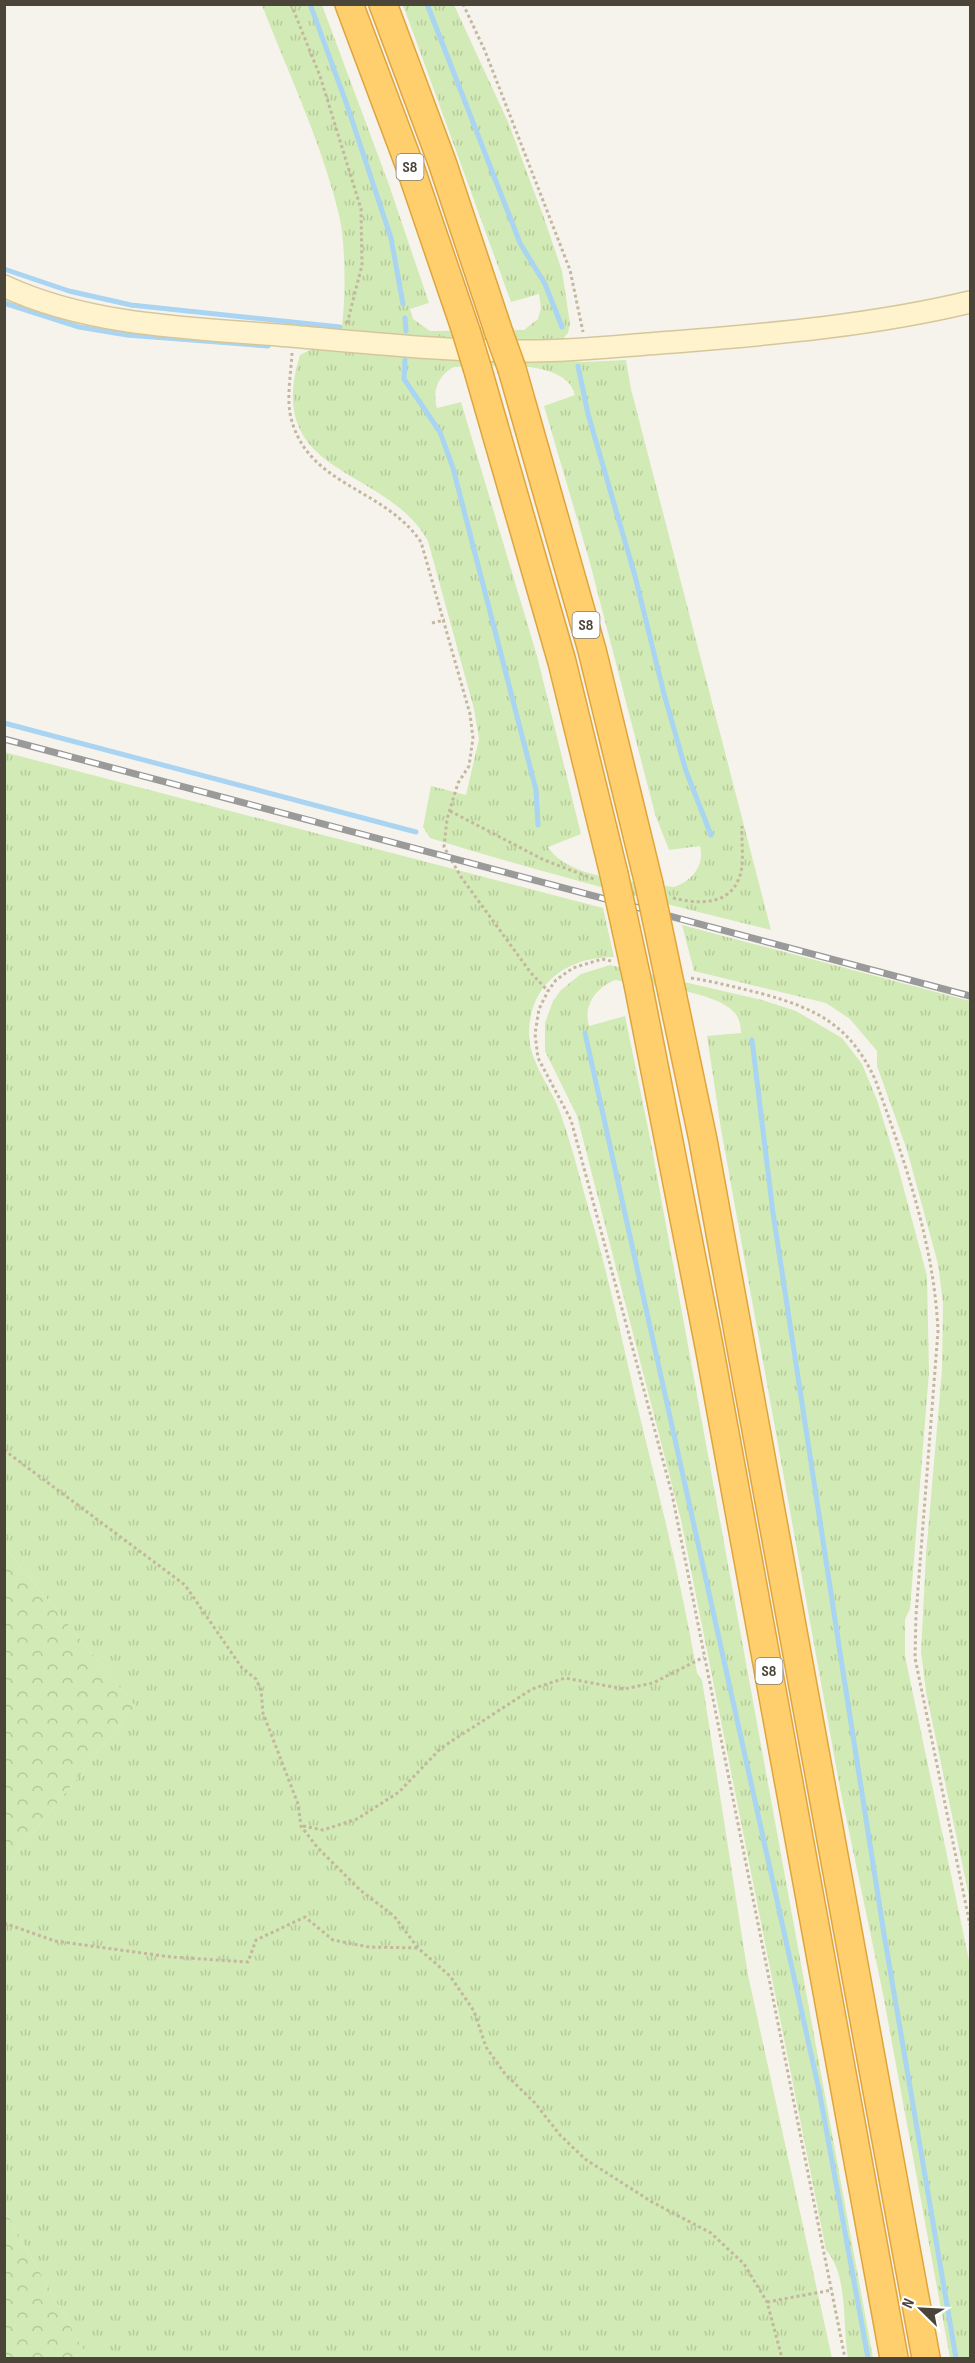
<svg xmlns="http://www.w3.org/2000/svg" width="975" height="2363" font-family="'Sofia Sans Condensed',sans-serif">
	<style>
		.grass { fill: url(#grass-tufts); fill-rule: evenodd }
		.forest { fill: url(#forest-crowns) }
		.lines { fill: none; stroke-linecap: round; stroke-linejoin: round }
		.stream { stroke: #a9d4f2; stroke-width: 5 }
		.secondary-casing { stroke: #d6c79b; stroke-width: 24 }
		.highway-casing { stroke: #e0a43c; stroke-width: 30 }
		.path { stroke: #c4b79f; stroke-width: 3; stroke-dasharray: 3 3; stroke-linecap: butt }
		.secondary { stroke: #fff3cd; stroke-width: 21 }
		.highway { stroke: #ffcf6e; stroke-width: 27 }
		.rail-casing { stroke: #9a9a9a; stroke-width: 7 }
		.rail { stroke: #fff; stroke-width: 4.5; stroke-dasharray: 14; stroke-linecap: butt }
		.highway-bridge-casing { stroke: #e0a43c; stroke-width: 30; stroke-linecap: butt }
		.highway-bridge { stroke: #ffcf6e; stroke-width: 27 }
		.labels { text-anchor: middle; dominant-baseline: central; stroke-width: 6; stroke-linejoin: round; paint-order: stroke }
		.shield { fill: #fff; stroke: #817c74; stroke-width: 1.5 }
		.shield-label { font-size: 16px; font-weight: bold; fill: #4b4439 }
	</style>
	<defs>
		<pattern id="grass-tufts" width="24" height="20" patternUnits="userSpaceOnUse" patternTransform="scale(1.5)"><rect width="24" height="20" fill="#d2eab5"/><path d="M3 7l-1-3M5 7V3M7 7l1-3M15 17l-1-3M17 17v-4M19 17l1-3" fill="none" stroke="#b6ca9c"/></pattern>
		<pattern id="forest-crowns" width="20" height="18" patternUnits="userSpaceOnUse" patternTransform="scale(1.5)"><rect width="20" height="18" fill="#d2eab5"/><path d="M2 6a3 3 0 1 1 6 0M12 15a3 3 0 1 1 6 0" fill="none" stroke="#b6ca9c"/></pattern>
	</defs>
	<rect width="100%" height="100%" fill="#f6f3ec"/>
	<g class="grass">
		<path d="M 262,5 L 322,5 L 388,182 L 429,303 L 410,309 L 413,319 L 430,331 L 524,330 L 538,319 L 541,308 L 539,294 L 511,302 L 403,5 L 454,5 L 508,122 L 544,218 L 562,271 L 570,324 L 568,333 L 561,341 L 528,344 L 341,333 C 346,303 346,244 339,215 C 322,143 288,73 262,5 Z"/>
		<path d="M 316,347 L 584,362 L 626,360 L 631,389 L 771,930 C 656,902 543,873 430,838 L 423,827 L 431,786 L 466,795 L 479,739 L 474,709 L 428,541 C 386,465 262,478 300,355 ZM 454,367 C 486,367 566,356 575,395 L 544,406 L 590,563 L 655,814 L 669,850 L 700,846 C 705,865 692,881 674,887 C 637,881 569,880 548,847 L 581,834 L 537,656 L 461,402 L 437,408 C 432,391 438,375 454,367 Z"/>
		<path d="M 4,752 L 603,908 L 614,957 C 568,957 531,982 529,1031 C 528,1062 552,1087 561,1115 C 572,1146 580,1179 589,1210 C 609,1277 623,1345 639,1413 C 660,1499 682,1585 697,1673 L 702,1680 L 748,1975 L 832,2358 L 88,2358 L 5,2210 L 5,1868 L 135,1706 L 5,1548 Z"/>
		<path d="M 682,925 L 970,1001 L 970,1901 L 926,1692 L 921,1652 L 926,1555 L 942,1370 L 943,1303 L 938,1264 L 907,1150 L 877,1066 L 877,1051 L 850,1019 L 826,1003 L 694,971 Z"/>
		<path d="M 610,965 L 762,1000 L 796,1011 L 842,1038 L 862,1064 L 877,1100 L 898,1167 L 927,1276 L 929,1372 L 910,1609 L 905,1619 L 905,1656 L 970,1965 L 970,2358 L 950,2358 L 883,1994 L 840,1788 L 721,1129 L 707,1036 L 741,1033 C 741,1026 739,1017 734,1012 C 713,990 645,985 615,980 C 596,988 583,1005 589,1026 L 625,1016 L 651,1143 L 873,2358 L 848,2358 C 842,2327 849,2275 826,2250 L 681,1520 L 577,1116 L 545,1051 L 545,1023 L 553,1001 L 561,990 L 581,974 Z"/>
	</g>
	<g class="forest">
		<path d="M 5,1548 L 135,1706 L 5,1868 L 4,1868 Z"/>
		<path d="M 4,2210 L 5,2210 L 88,2358 L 5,2358 Z"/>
	</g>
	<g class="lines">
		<g class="stream">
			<path d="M 310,4 L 347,105 L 391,238 L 403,304"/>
			<path d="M 427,4 L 520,243 L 545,284 L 562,327"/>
			<path d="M 4,269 L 69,291 L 131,305 L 340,327"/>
			<path d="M 4,303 L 79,327 L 127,335 L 268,346"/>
			<path d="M 405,318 L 406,331"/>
			<path d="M 405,360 L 404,379 L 440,432 L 453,468 L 536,790 L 538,825"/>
			<path d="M 578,366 L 588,414 L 635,576 L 664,694 L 686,771 L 711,835"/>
			<path d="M 4,723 L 416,832"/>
			<path d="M 585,1033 L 819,2090 L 868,2358"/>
			<path d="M 752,1040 L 773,1213 L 841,1659 L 884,1934 L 956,2358"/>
		</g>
		<g class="secondary-casing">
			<path id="secondary" d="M 4,286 C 87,325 187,328 278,335 C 362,342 448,352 532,351 C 580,351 627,345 674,342 C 774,334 874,325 970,302"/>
		</g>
		<g class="highway-casing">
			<g id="highway">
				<path d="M 349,4 L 409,164 L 466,331"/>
				<path d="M 383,4 L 442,162 L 499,333"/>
				<path d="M 477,367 L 562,662 L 614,874"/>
				<path d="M 512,369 L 592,650 L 649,884"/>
				<path d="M 638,984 L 709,1346 L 894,2358"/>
				<path d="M 672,993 L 703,1140 L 926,2358"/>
			</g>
		</g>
		<g class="path">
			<path d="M 291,4 L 320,76 L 361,209 L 362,265 L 347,324"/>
			<path d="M 463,4 L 485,51 L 570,270 L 583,332"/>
			<path d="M 292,353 C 291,372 287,395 290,413 C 304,486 383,486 421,542 L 470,714 L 473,738 L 469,766 L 458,783 L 447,819 L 444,847 L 461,877 L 531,973 L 548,991"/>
			<path d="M 432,623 L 445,620"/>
			<path d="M 450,811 L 544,860 L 594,879"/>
			<path d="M 673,898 C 697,904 729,906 739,878 C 745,865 741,841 742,826"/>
			<path d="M 611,961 L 602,959 L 573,968 L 556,980 L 548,991 L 539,1009 L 535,1034 L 538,1058 L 571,1120 L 672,1494 L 845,2358"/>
			<path d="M 691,978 C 716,982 739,988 763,994 C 818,1009 850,1026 875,1079 C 905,1162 934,1243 938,1331 L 916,1615 L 915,1658 L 970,1925"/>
			<path d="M 4,1450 L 185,1585 L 242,1668 L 256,1679 L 261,1690 L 263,1713 L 298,1804 L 301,1826 L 317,1847 L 360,1890 L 394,1916 L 418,1948 L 450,1976 L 474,2011 L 486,2047 L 505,2074 L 535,2103 L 560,2135 L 585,2159 L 652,2202 L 711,2233 L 744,2264 L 767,2302 L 782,2358"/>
			<path d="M 303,1826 L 323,1830 L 357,1819 L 399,1792 L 441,1748 L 532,1689 L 565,1678 L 624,1689 L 653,1683 L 704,1657"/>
			<path d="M 4,1923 L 55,1941 L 171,1957 L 248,1962 L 256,1940 L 305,1917 L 333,1940 L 369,1947 L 418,1948"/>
			<path d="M 767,2302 L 832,2290"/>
		</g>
		<use href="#secondary" class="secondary"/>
		<use href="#highway" class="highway"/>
		<g class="rail-casing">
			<path id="rail" d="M 4,739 L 970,996"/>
		</g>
		<use href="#rail" class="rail"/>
		<g class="highway-bridge-casing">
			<g id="highway-bridge">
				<path d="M 466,331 L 477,367"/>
				<path d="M 499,333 L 512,369"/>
				<path d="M 614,874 L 638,984"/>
				<path d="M 649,884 L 672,993"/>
			</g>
		</g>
		<use href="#highway-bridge" class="highway-bridge"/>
	</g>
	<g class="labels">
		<g class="shield">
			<rect x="396.5" y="154" width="27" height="26" rx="4.5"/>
			<rect x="572.5" y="612" width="27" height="26" rx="4.5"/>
			<rect x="755.5" y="1658" width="27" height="26" rx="4.5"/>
		</g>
		<g class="shield-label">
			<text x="410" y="167">S8</text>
			<text x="586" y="625">S8</text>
			<text x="769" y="1671">S8</text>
		</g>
	</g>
	<rect width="975" height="2363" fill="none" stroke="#4b4439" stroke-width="12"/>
	<g transform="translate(921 2309) rotate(294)" stroke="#ffffff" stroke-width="4.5" paint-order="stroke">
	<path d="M0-4.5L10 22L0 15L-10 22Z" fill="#4b4439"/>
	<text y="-9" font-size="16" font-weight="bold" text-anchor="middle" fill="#4b4439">N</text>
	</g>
</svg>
